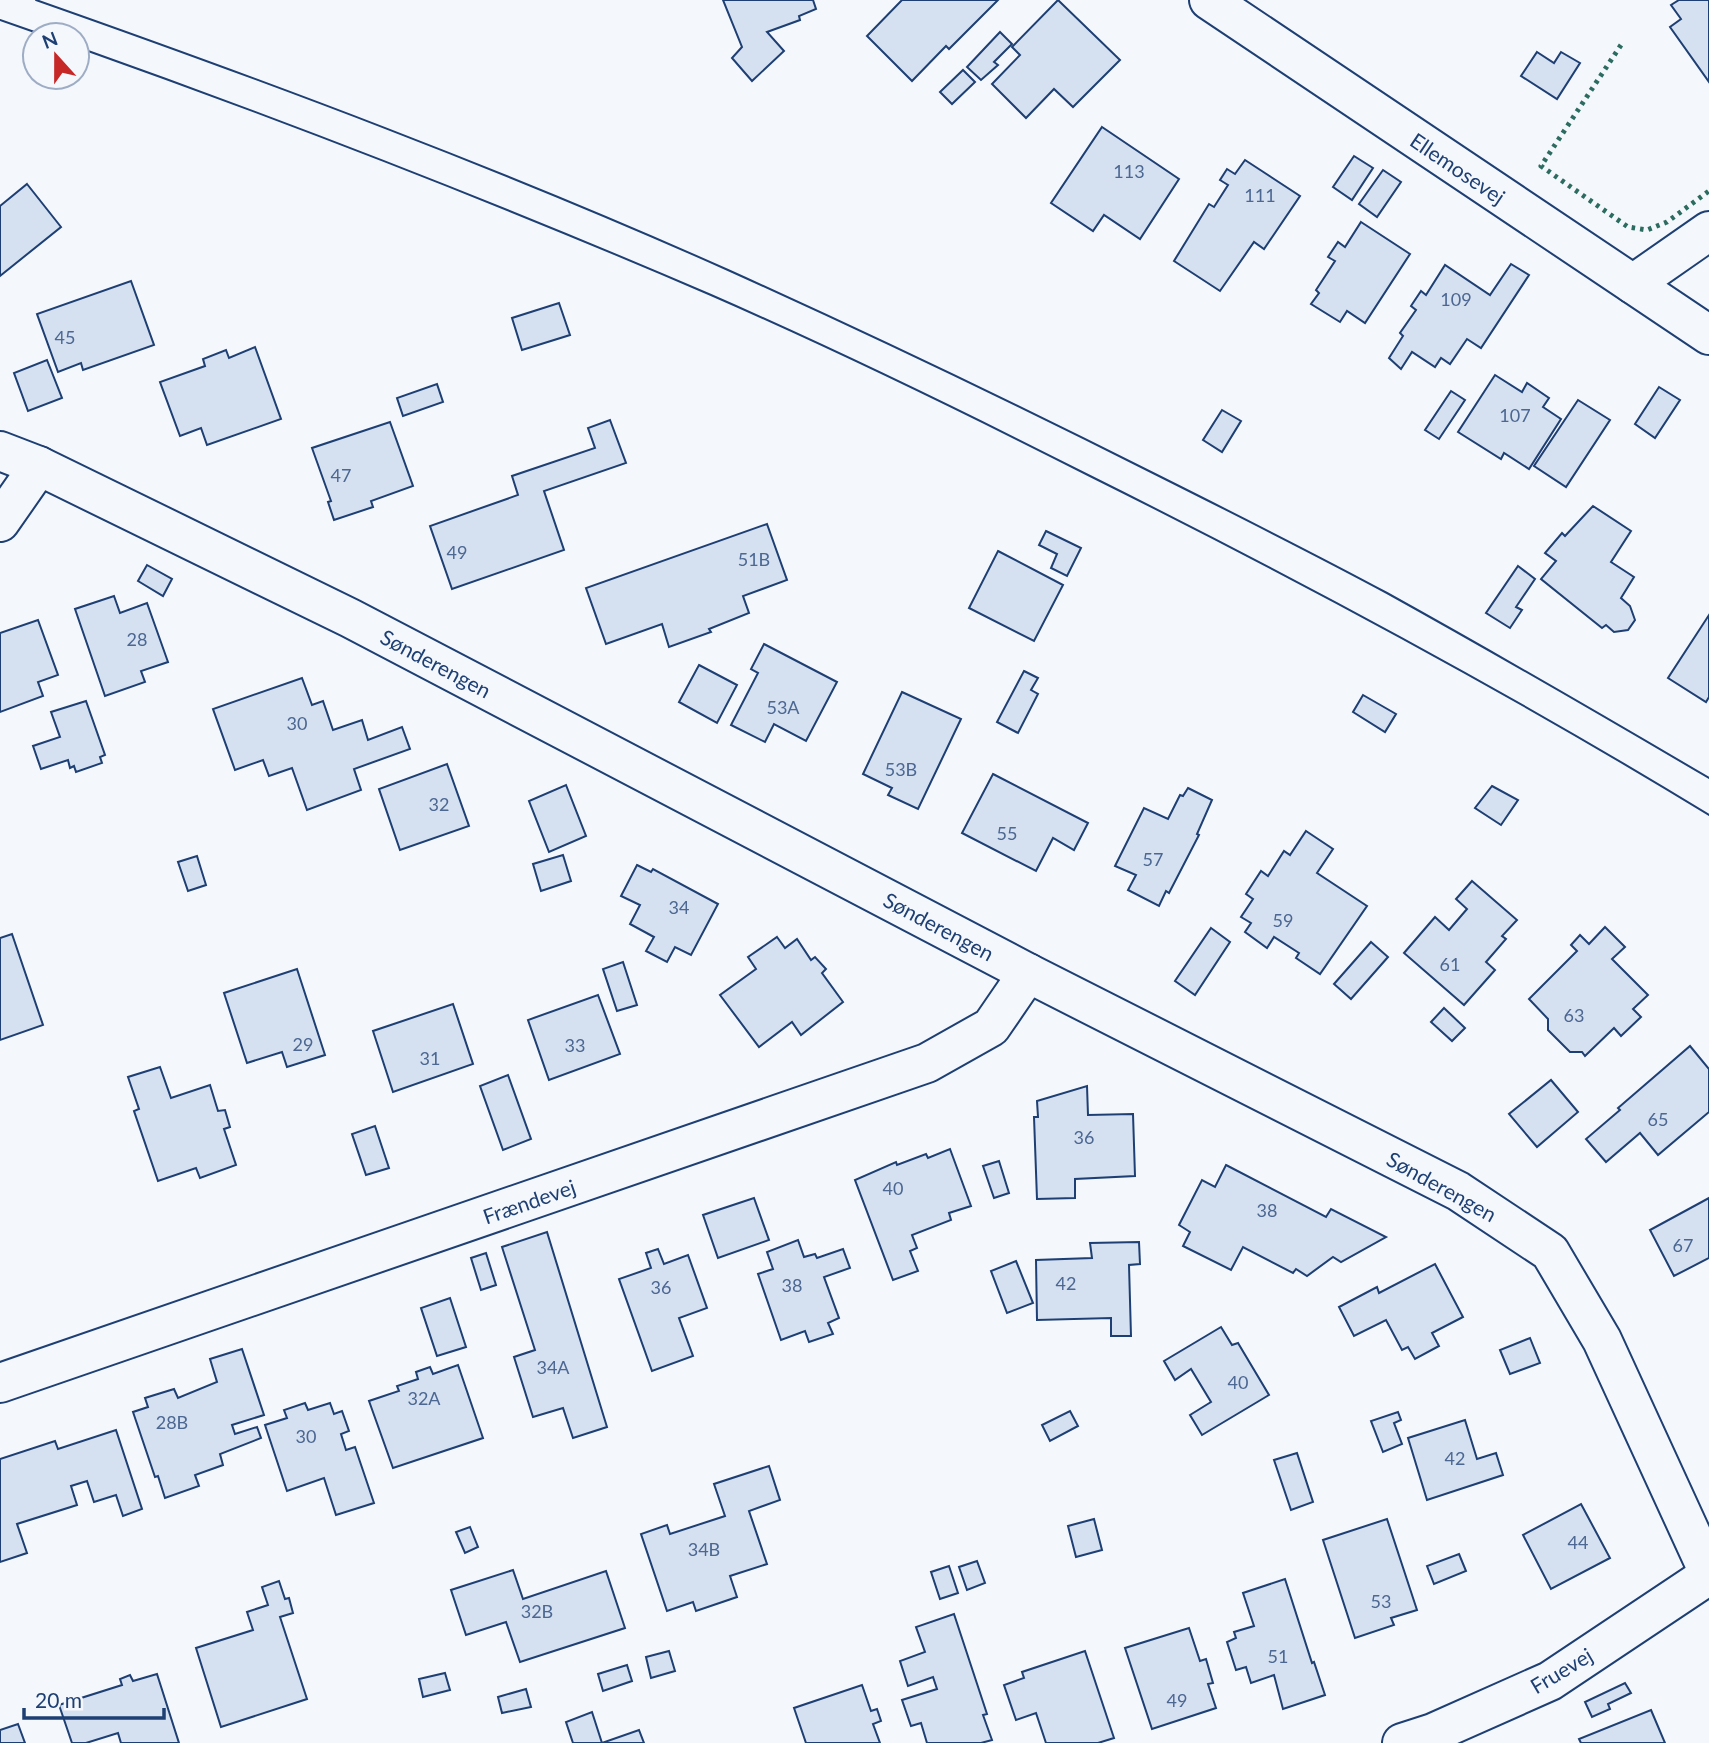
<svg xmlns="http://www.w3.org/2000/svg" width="1709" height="1743" font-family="Lato,sans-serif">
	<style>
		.building { fill: #d5e0f0; stroke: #1d3f73; stroke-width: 2 }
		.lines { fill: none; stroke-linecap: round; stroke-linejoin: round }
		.minor-casing { stroke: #1d3f73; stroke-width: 42 }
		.minor { stroke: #f4f7fb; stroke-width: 38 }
		.tram { stroke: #1d3f73; stroke-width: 2 }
		.hedge { stroke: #2c6c60; stroke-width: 5; stroke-dasharray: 3.5 5; stroke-linecap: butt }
		.labels { text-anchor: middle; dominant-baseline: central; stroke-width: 5; stroke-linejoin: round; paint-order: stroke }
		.number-label { font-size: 18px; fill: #4b6792 }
		.street-label { font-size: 21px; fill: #1d3f73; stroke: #f4f7fb }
	</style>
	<rect width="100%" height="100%" fill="#f4f7fb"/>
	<g class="building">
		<path d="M 723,0 L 813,0 L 816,9 L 799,16 L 800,20 L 767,32 L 784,51 L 752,81 L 732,58 L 742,47 Z"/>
		<path d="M 902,0 L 998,0 L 949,49 L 946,46 L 912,81 L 867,36 Z"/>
		<path d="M 1058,0 L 1120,60 L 1073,107 L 1054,89 L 1026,118 L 992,84 L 1020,55 L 1012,47 Z"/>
		<path d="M 1679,0 L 1709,0 L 1709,82 L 1670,27 L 1681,19 L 1671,5 Z"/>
		<path d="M 1000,32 L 1012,44 L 994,62 L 998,65 L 981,80 L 967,67 Z"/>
		<path d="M 1537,52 L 1554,63 L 1561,52 L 1580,63 L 1557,99 L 1521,76 Z"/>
		<path d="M 963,70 L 975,82 L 952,104 L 940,92 Z"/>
		<path d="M 1102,127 L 1179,179 L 1140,239 L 1104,215 L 1093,231 L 1051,203 Z"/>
		<path d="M 1354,156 L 1373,168 L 1352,200 L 1333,187 Z"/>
		<path d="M 1245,160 L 1300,196 L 1264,249 L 1254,242 L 1220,291 L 1174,261 L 1209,204 L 1214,207 L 1228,185 L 1220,180 L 1227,169 L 1235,174 Z"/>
		<path d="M 1383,170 L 1401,182 L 1377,217 L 1359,204 Z"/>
		<path d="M 27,184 L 61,227 L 0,276 L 0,206 Z"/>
		<path d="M 1361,222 L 1410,254 L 1365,323 L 1347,311 L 1340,322 L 1311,304 L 1319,293 L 1316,290 L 1335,261 L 1328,257 L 1338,242 L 1345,247 Z"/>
		<path d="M 1511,264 L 1529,275 L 1481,348 L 1467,339 L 1450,364 L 1441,358 L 1435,367 L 1412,352 L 1401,369 L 1389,358 L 1403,336 L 1400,333 L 1416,310 L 1411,306 L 1421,291 L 1426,295 L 1445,265 L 1490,295 Z"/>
		<path d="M 131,281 L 154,345 L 83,370 L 81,363 L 58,372 L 37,314 Z"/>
		<path d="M 559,303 L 570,335 L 522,350 L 512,318 Z"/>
		<path d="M 255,347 L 281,419 L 207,445 L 201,428 L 180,436 L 160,382 L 205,366 L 203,359 L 226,350 L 229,358 Z"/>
		<path d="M 47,360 L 62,398 L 28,411 L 14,373 Z"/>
		<path d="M 1495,375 L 1522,392 L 1527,383 L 1549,398 L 1543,407 L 1561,419 L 1529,469 L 1504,453 L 1501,459 L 1458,432 Z"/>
		<path d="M 437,384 L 443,402 L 403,416 L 397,398 Z"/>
		<path d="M 1659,387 L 1680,400 L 1655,438 L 1635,424 Z"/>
		<path d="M 1451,391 L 1465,400 L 1439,439 L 1425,430 Z"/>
		<path d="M 1578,400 L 1610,420 L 1566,487 L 1534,466 Z"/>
		<path d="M 1222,410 L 1241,421 L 1222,452 L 1203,440 Z"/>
		<path d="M 610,420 L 626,463 L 544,491 L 564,550 L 452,589 L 430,526 L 518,495 L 512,476 L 595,448 L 588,428 Z"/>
		<path d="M 390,422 L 413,486 L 371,501 L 373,507 L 334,520 L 328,502 L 331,501 L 312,448 Z"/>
		<path d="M 1593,506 L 1631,531 L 1611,562 L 1634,577 L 1621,598 L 1630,606 L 1635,620 L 1628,630 L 1614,632 L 1606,625 L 1602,628 L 1541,579 L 1556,561 L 1545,553 L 1562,533 L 1565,536 Z"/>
		<path d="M 767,524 L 787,580 L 743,596 L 749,613 L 709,629 L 711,632 L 669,647 L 662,624 L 606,644 L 586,588 Z"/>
		<path d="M 1046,531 L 1081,548 L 1067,576 L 1051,568 L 1057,554 L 1039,545 Z"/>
		<path d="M 998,551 L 1063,585 L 1034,641 L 969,608 Z"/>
		<path d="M 147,565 L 172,579 L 163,596 L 138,581 Z"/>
		<path d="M 1518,566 L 1535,579 L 1516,607 L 1522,610 L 1510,628 L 1486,613 Z"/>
		<path d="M 114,596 L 120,613 L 147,603 L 168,662 L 141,671 L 145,682 L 105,696 L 75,609 Z"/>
		<path d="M 1709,615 L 1709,697 L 1706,702 L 1668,678 Z"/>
		<path d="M 38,620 L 58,675 L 38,682 L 43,696 L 0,712 L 0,633 Z"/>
		<path d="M 764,644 L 837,682 L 806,741 L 774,724 L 765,742 L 731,725 L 758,673 L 751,669 Z"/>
		<path d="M 699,665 L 737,685 L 717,723 L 679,702 Z"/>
		<path d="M 1024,671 L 1038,678 L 1031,690 L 1038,694 L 1018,733 L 997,722 Z"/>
		<path d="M 302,678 L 312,705 L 323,701 L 333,730 L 362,720 L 368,740 L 402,727 L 410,749 L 354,769 L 361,790 L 307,810 L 292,768 L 269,776 L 263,760 L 235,770 L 213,709 Z"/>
		<path d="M 902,692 L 961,719 L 918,809 L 888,795 L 892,788 L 863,774 Z"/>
		<path d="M 1363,695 L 1396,714 L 1385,732 L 1353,712 Z"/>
		<path d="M 86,701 L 105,755 L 100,757 L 102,763 L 76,772 L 74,766 L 70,768 L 68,760 L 41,769 L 33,746 L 60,737 L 51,712 Z"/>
		<path d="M 447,764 L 469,826 L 400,850 L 379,789 Z"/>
		<path d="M 993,774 L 1088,823 L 1074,850 L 1053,838 L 1036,871 L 962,833 Z"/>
		<path d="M 566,785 L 586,836 L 549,852 L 529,801 Z"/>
		<path d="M 1492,786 L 1518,800 L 1501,825 L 1475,808 Z"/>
		<path d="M 1188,788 L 1212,800 L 1197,834 L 1199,835 L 1169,893 L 1166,891 L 1159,906 L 1128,890 L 1136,875 L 1115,866 L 1144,808 L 1168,819 L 1180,795 L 1183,796 Z"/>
		<path d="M 1306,831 L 1333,849 L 1317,873 L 1367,906 L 1320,974 L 1296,958 L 1299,953 L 1274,937 L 1267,948 L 1245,932 L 1251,923 L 1241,917 L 1253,899 L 1246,894 L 1261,871 L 1268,876 L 1284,851 L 1290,855 Z"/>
		<path d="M 563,855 L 571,881 L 541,891 L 533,864 Z"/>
		<path d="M 197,856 L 206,885 L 188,891 L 178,862 Z"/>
		<path d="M 637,865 L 651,872 L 653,869 L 718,904 L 691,955 L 675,947 L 667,962 L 646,951 L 654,937 L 630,924 L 640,905 L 621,896 Z"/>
		<path d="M 1472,881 L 1517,920 L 1502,936 L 1506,939 L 1486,962 L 1495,970 L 1464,1005 L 1404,953 L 1435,917 L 1449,930 L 1467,909 L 1456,899 Z"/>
		<path d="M 1605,927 L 1625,947 L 1612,959 L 1648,995 L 1633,1009 L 1641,1017 L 1621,1036 L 1614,1028 L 1585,1056 L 1582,1052 L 1570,1052 L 1548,1030 L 1548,1019 L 1529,999 L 1577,951 L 1571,945 L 1580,935 L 1589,944 Z"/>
		<path d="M 1211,928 L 1230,942 L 1195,995 L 1175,981 Z"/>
		<path d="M 12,934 L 43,1025 L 0,1040 L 0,938 Z"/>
		<path d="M 777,937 L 785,948 L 797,939 L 811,960 L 815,957 L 826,969 L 822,973 L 843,1002 L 801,1035 L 792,1022 L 759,1047 L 720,995 L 756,969 L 748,957 Z"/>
		<path d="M 1371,942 L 1388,957 L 1351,999 L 1334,984 Z"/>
		<path d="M 623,962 L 637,1005 L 617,1011 L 603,969 Z"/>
		<path d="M 297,969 L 325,1055 L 287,1067 L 282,1052 L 247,1063 L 224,993 Z"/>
		<path d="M 598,995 L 620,1054 L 549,1080 L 528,1020 Z"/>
		<path d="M 453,1004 L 473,1064 L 393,1092 L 373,1031 Z"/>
		<path d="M 1444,1008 L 1465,1028 L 1452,1041 L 1431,1022 Z"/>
		<path d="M 1690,1046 L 1709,1069 L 1709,1112 L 1658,1155 L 1640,1133 L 1606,1162 L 1586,1139 L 1620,1110 L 1618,1108 Z"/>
		<path d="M 160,1067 L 171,1098 L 210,1085 L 218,1111 L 225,1110 L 230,1127 L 224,1129 L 236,1165 L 200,1178 L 196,1168 L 158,1181 L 134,1111 L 139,1109 L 128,1077 Z"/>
		<path d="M 508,1075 L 531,1139 L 503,1150 L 480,1086 Z"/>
		<path d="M 1551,1080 L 1578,1112 L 1537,1147 L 1509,1114 Z"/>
		<path d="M 1087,1086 L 1088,1115 L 1133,1114 L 1135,1176 L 1075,1179 L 1075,1198 L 1037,1199 L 1034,1117 L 1038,1117 L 1037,1101 Z"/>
		<path d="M 375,1126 L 389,1168 L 366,1175 L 352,1134 Z"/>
		<path d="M 950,1149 L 971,1206 L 949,1213 L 951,1220 L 912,1235 L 917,1248 L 910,1251 L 918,1271 L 893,1280 L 855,1180 L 896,1162 L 897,1165 L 926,1154 L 928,1158 Z"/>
		<path d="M 999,1161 L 1009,1193 L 994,1198 L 983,1166 Z"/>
		<path d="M 1226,1165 L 1326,1217 L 1331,1209 L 1386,1237 L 1341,1262 L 1333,1257 L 1307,1276 L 1296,1269 L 1293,1273 L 1243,1247 L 1231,1270 L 1183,1246 L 1190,1232 L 1179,1225 L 1202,1180 L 1215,1187 Z"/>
		<path d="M 754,1198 L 769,1240 L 718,1258 L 703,1215 Z"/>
		<path d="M 1709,1198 L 1709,1258 L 1674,1276 L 1650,1230 Z"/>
		<path d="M 547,1232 L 607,1427 L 573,1438 L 563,1408 L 533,1417 L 514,1357 L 535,1350 L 502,1247 Z"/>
		<path d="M 798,1240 L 804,1257 L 815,1254 L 817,1258 L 843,1249 L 850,1268 L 824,1277 L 839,1318 L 828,1323 L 833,1334 L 809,1342 L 805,1331 L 781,1340 L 758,1274 L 773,1269 L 767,1252 Z"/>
		<path d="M 1139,1242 L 1140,1264 L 1129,1265 L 1131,1336 L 1111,1336 L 1111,1318 L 1037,1320 L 1036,1260 L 1092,1258 L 1090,1243 Z"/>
		<path d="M 658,1249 L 664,1264 L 688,1255 L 707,1308 L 679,1318 L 693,1356 L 652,1371 L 619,1279 L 651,1268 L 646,1253 Z"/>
		<path d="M 486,1253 L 496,1285 L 481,1290 L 471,1258 Z"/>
		<path d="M 1016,1261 L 1033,1303 L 1007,1313 L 991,1271 Z"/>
		<path d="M 1435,1264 L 1463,1317 L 1432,1333 L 1439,1346 L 1415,1359 L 1408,1347 L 1402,1350 L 1386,1320 L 1354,1336 L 1339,1307 L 1377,1287 L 1379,1293 Z"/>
		<path d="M 450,1298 L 466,1347 L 437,1356 L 421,1308 Z"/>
		<path d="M 1221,1327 L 1232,1345 L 1238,1343 L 1269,1395 L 1202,1435 L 1190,1415 L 1211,1402 L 1191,1369 L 1175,1380 L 1164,1361 Z"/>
		<path d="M 1530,1338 L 1540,1363 L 1510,1374 L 1500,1350 Z"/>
		<path d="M 242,1349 L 264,1415 L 232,1425 L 235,1434 L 257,1427 L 261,1438 L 220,1454 L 223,1465 L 195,1475 L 199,1486 L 165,1498 L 158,1476 L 155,1477 L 133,1412 L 148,1407 L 145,1398 L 174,1389 L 178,1398 L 217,1382 L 210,1359 Z"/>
		<path d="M 458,1365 L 483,1438 L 393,1468 L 369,1401 L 399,1391 L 397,1386 L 418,1379 L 416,1372 L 430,1367 L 433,1374 Z"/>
		<path d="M 305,1403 L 308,1410 L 330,1403 L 334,1414 L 342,1411 L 349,1431 L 341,1434 L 346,1450 L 355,1447 L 374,1503 L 336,1515 L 324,1478 L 287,1491 L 265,1425 L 287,1418 L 284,1410 Z"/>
		<path d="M 1070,1411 L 1078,1426 L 1050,1441 L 1042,1425 Z"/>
		<path d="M 1398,1412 L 1401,1420 L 1394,1423 L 1402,1444 L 1383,1452 L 1371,1421 Z"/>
		<path d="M 1465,1420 L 1477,1459 L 1496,1453 L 1503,1475 L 1427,1500 L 1408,1438 Z"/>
		<path d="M 116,1430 L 142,1509 L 123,1516 L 116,1495 L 94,1502 L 87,1481 L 71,1486 L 77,1505 L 17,1524 L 27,1553 L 0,1562 L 0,1459 L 55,1441 L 58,1449 Z"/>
		<path d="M 1297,1453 L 1313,1502 L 1291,1510 L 1274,1460 Z"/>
		<path d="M 769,1466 L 780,1500 L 749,1511 L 767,1564 L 730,1576 L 737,1597 L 696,1611 L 693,1602 L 667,1611 L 641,1534 L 667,1525 L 670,1534 L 725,1516 L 714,1484 Z"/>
		<path d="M 1581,1504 L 1610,1558 L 1551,1589 L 1523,1535 Z"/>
		<path d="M 1094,1519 L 1102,1550 L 1076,1557 L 1068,1526 Z"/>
		<path d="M 1387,1519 L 1417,1610 L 1391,1618 L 1394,1625 L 1355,1638 L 1323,1540 Z"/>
		<path d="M 470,1527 L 478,1547 L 465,1553 L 456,1532 Z"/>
		<path d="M 1459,1554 L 1466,1571 L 1434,1584 L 1427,1566 Z"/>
		<path d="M 977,1561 L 985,1583 L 967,1590 L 959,1567 Z"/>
		<path d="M 949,1566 L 958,1593 L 940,1599 L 931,1572 Z"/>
		<path d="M 513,1570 L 523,1599 L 606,1571 L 625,1628 L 520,1662 L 506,1622 L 466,1635 L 451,1590 Z"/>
		<path d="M 1285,1579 L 1312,1663 L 1314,1662 L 1325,1695 L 1283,1709 L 1274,1675 L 1251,1683 L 1246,1667 L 1236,1670 L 1227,1642 L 1236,1638 L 1234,1632 L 1254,1626 L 1243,1593 Z"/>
		<path d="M 279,1581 L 285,1599 L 289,1598 L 293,1613 L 280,1617 L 307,1699 L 221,1727 L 196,1648 L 253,1630 L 247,1612 L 268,1605 L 262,1587 Z"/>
		<path d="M 954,1614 L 987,1714 L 983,1715 L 992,1740 L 981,1743 L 927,1743 L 921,1723 L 911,1726 L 902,1700 L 937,1689 L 933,1677 L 908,1686 L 900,1661 L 925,1652 L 916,1627 Z"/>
		<path d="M 1189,1628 L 1200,1661 L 1206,1659 L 1213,1683 L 1208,1684 L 1216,1708 L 1152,1729 L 1125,1648 Z"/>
		<path d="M 669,1651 L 675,1671 L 651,1678 L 646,1657 Z"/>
		<path d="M 1085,1651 L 1114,1738 L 1098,1743 L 1046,1743 L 1036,1713 L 1016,1720 L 1004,1685 L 1024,1678 L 1022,1672 Z"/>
		<path d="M 627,1665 L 632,1681 L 603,1691 L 598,1674 Z"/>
		<path d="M 445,1673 L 450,1690 L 423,1697 L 419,1679 Z"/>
		<path d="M 157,1674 L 179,1743 L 121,1743 L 118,1733 L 86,1743 L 72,1743 L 59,1705 L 122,1685 L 120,1679 L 130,1675 L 133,1681 Z"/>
		<path d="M 1625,1683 L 1631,1693 L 1608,1704 L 1610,1709 L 1592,1717 L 1585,1702 Z"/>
		<path d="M 862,1685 L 871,1711 L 877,1709 L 881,1721 L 873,1724 L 880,1743 L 806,1743 L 794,1708 Z"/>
		<path d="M 526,1689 L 531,1707 L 502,1713 L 498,1697 Z"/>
		<path d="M 1651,1710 L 1665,1743 L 1581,1743 L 1579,1739 Z"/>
		<path d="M 592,1712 L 602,1743 L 639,1730 L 644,1743 L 573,1743 L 566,1722 Z"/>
		<path d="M 18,1724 L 25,1743 L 0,1743 L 0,1730 Z"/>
	</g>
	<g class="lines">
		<g class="minor-casing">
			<g id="minor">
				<path d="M 1209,0 L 1709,335"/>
				<path d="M 1633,284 L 1709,231"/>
				<path d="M 0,451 L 39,466 L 350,618 L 1028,973 L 1458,1191 L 1550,1252 L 1602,1340 L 1709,1573"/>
				<path d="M 0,522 L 39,466"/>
				<path d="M 0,1383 L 927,1063 L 991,1027 L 1028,973"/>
				<path d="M 1402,1743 L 1433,1733 L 1550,1681 L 1709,1575"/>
			</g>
		</g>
		<use href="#minor" class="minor"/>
		<g class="tram">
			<path d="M 36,0 C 269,82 502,169 728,270 C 872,335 1014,403 1155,474 C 1233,513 1311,552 1387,593 C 1495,653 1602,715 1709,778"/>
			<path d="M 0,20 L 43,35"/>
			<path d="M 77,47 C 291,123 502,205 711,295 C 839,351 964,412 1088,475 C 1299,580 1508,692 1709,815"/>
		</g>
		<path class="hedge" d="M 1621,45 L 1541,166 L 1628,227 L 1647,230 L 1667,222 L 1709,191"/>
	</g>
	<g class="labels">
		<g class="number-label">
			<text x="1129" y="171">113</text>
			<text x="1260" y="195">111</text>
			<text x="1456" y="299">109</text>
			<text x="65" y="337">45</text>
			<text x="1515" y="415">107</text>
			<text x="341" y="475">47</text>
			<text x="457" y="552">49</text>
			<text x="754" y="559">51B</text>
			<text x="137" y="639">28</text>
			<text x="783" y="707">53A</text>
			<text x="297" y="723">30</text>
			<text x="901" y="769">53B</text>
			<text x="439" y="804">32</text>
			<text x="1007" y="833">55</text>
			<text x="1153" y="859">57</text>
			<text x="679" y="907">34</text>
			<text x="1283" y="920">59</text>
			<text x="1450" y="964">61</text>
			<text x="1574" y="1015">63</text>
			<text x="303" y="1044">29</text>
			<text x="575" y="1045">33</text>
			<text x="430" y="1058">31</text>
			<text x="1658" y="1119">65</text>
			<text x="1084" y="1137">36</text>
			<text x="893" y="1188">40</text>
			<text x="1267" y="1210">38</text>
			<text x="1683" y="1245">67</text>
			<text x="1066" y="1283">42</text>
			<text x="792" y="1285">38</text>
			<text x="661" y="1287">36</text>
			<text x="553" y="1367">34A</text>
			<text x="1238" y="1382">40</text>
			<text x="424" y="1398">32A</text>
			<text x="172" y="1422">28B</text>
			<text x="306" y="1436">30</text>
			<text x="1455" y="1458">42</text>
			<text x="1578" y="1542">44</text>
			<text x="704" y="1549">34B</text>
			<text x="1381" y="1601">53</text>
			<text x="537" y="1611">32B</text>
			<text x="1278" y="1656">51</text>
			<text x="1177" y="1700">49</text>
		</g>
		<g class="street-label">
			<text transform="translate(1458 168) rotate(34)">Ellemosevej</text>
			<text transform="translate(436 663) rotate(28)">Sønderengen</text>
			<text transform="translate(939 926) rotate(28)">Sønderengen</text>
			<text transform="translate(1442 1186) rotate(29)">Sønderengen</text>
			<text transform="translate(529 1201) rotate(-19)">Frændevej</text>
			<text transform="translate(1561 1670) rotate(-31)">Fruevej</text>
		</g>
	</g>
	<g transform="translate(56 56) rotate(339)"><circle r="33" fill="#f4f7fb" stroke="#9eadc5" stroke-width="2"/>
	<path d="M0-5L12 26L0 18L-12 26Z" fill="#c62828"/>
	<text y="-10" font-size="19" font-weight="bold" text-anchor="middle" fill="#1d3f73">N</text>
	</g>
	<path d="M24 1708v10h140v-10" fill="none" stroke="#1d3f73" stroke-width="3.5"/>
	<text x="35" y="1708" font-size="21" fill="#1d3f73" stroke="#f4f7fb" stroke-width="5" paint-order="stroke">20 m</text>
</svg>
